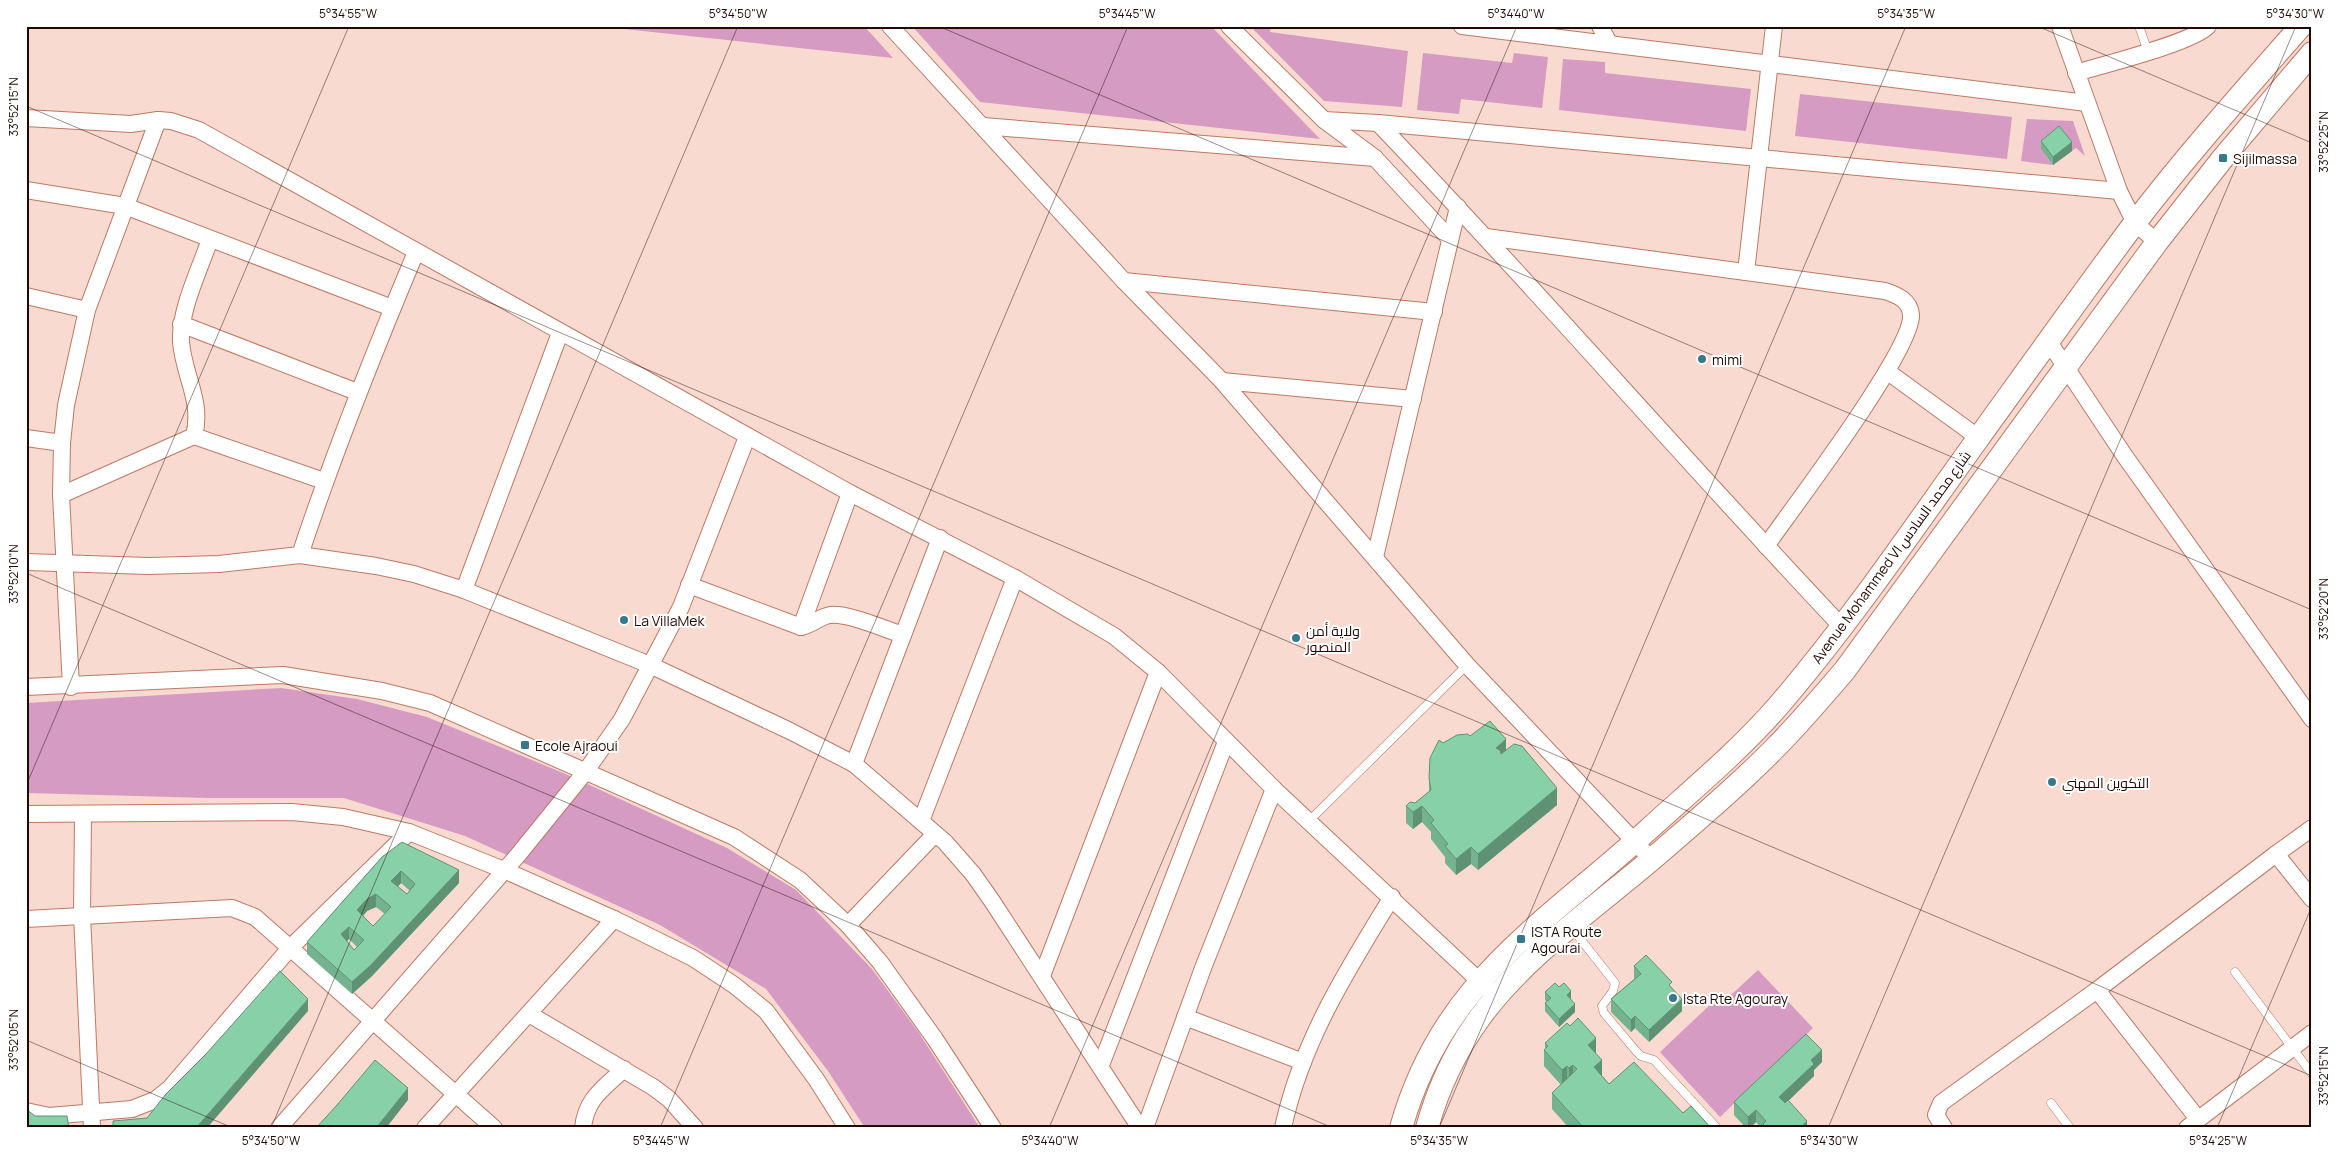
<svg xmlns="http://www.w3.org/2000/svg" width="2338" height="1154" font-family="Manrope,Cairo,sans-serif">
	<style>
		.green { fill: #d69bc3 }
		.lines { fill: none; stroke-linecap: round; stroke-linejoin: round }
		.service-casing { stroke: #be7963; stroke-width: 9 }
		.minor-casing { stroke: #be7963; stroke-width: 18 }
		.secondary-casing { stroke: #be7963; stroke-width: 24 }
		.service { stroke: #fff; stroke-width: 8 }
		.minor { stroke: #fff; stroke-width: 16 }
		.secondary { stroke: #fff; stroke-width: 22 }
		.wall { fill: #75b390; fill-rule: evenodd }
		.shaded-wall { fill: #5f9275 }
		.building { fill: #88d0a7; stroke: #5f9275; fill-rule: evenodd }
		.ticks { fill: none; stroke: #220903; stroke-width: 1; stroke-opacity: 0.45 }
		.poi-dot { fill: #37788b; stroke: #fff; stroke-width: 2 }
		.labels { text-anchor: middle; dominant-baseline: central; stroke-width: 4; stroke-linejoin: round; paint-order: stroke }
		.poi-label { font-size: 14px; fill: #220903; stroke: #fff; text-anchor: start }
		.street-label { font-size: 14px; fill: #220903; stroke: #fff }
		.neatline { fill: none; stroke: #220903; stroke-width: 2 }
		.ticks-label { font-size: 12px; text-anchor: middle; fill: #220903 }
	</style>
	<rect width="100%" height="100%" fill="#f9dad0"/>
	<g class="green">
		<path d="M 596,26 L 864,26 L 893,58 Z"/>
		<path d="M 912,26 L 1211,26 L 1320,139 L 980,102 Z"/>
		<path d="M 1250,26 L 1271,26 L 1270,32 L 1408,51 L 1402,107 L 1324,101 Z"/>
		<path d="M 1423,53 L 1512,63 L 1514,53 L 1548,57 L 1542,108 L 1461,99 L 1459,114 L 1417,110 Z"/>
		<path d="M 1563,59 L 1605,62 L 1605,73 L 1751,89 L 1746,131 L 1559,110 Z"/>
		<path d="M 1800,94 L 2012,117 L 2007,159 L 1795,136 Z"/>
		<path d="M 2027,119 L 2073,121 L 2085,156 L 2076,148 L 2072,151 L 2059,134 L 2041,149 L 2053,165 L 2021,161 Z"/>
		<path d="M 281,688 L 357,699 L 427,717 L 561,772 L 727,848 L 796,890 L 872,969 L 919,1033 L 980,1128 L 865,1128 L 828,1071 L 766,989 L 660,925 L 465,836 L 344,798 L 208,798 L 26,793 L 26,703 Z"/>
		<path d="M 1758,970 L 1813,1028 L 1720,1117 L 1660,1052 L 1714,1001 L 1719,1006 Z"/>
	</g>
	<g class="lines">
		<g class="service-casing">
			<g id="service">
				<path d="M 2139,26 L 2148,52"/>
				<path d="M 1310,820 L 1467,665"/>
				<path d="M 1571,927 L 1615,983 L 1613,991 L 1602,1006 L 1604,1013 L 1636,1051 L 1641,1056 L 1654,1060 L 1717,1128"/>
				<path d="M 2235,972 L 2312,1074"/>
				<path d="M 2051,1103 L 2070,1128"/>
			</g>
		</g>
		<g class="minor-casing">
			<g id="minor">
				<path d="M 890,26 L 1124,281 L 1222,381 L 1467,665 L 1652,860"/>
				<path d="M 1229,26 L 1324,120 L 1375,158 L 1450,239"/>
				<path d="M 1462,26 L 2087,103"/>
				<path d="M 1600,26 L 1609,43"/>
				<path d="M 2060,26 L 2119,191 L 2135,223 L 2157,242"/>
				<path d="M 2076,73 C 2102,65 2192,43 2208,26"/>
				<path d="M 26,118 L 131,124 L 158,120 L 171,121 L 199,130 L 850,493 L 1015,578 L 1114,636 L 1158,672 L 1274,789 L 1488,989"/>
				<path d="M 1324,120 L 1378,123 L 2119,191"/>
				<path d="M 1378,123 C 1536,288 1685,461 1843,628"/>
				<path d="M 983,126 L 1375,158"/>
				<path d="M 26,190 L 125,206 L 392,308"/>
				<path d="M 1486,237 L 1885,291 C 1897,295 1910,300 1911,315 C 1913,350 1792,509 1766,546"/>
				<path d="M 1746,272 L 1774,26"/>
				<path d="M 1124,281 L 1434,312"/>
				<path d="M 26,296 L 87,310"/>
				<path d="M 181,324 L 357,392"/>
				<path d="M 2049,342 L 2124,455 L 2312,719"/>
				<path d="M 1888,372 L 1979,438"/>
				<path d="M 1222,381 L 1413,399"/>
				<path d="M 194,436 C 203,401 184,377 181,342 C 179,311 200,269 210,239"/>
				<path d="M 26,438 L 62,443"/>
				<path d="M 61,495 L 194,436 L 324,481"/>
				<path d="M 300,555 C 334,452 374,352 416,252"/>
				<path d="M 1375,557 L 1458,207"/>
				<path d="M 26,562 L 149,566 L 219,564 L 300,555 L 376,566 L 414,574 L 464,590 L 650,665 L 790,731 L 854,764 L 945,842 L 973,874 L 992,901 L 1140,1128"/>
				<path d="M 689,585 L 801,627 C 812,625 819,617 830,615 C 849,613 884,629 903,635"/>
				<path d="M 464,590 L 560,333"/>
				<path d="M 801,627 L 850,493"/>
				<path d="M 26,687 L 283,675 L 382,691 L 430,703 L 734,837 L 800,880 L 848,925 L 880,962 L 935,1039 L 993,1128"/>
				<path d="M 71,687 L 61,495 L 62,443 L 66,405 L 87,310 L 158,120"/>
				<path d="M 854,764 L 940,538"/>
				<path d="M 26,814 L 292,812 L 343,817 L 409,832 L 504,870 L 614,919 L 693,958 L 734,985 L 766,1011 L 816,1079 L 847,1128"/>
				<path d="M 83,815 L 82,915 L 92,1128"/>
				<path d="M 921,821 L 1015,578"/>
				<path d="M 2276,854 L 2312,828"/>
				<path d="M 26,919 L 232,908 L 255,917 L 494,1128"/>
				<path d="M 848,925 L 935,834"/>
				<path d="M 1042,976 L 1158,672"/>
				<path d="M 2097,990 L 2198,1119"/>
				<path d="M 529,1014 L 653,1087 L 669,1099 L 695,1128"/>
				<path d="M 1185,1017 L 1303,1062"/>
				<path d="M 1101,1065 L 1226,742"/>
				<path d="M 26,1111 L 49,1116 L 132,1109 L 155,1100 L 170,1088 L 290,948 L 409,832"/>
				<path d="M 279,1128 L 518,855 L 586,771 L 622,719 L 681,607 L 747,437"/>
				<path d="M 425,1128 L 614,919"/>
				<path d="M 583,1128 C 586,1098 604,1088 624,1069"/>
				<path d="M 1145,1128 L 1203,968 L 1274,789"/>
				<path d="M 1283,1128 C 1301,1043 1347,970 1392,897"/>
				<path d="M 1944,1128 L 1936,1115 L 1941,1103 L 2097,990 L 2276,854 L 2312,899"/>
				<path d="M 2187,1128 L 2312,1033"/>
			</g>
		</g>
		<g class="secondary-casing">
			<g id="secondary">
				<path d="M 1401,1128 C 1442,981 1544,925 1649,829 C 1693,789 1740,750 1779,705 C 1851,621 1913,529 1977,440 C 2029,368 2081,295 2134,224 C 2186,156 2244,91 2301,26"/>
				<path d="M 1427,1128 C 1438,1088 1456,1050 1481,1016 C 1527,953 1606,900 1665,848 C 1702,816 1740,784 1774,749 C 1799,724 1822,697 1845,670 L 2157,242 L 2223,158 L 2312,53"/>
			</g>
		</g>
		<use href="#service" class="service"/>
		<use href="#minor" class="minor"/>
		<use href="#secondary" class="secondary"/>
	</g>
	<g class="wall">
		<path d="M 2041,141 L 2072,151 L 2053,165 L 2041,149 Z"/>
		<path d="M 1470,736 L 1506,750 L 1557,805 L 1478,870 L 1471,864 L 1456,875 L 1445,863 L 1445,857 L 1431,839 L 1431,832 L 1422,822 L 1413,829 L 1406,823 L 1406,806 L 1415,803 L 1429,792 L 1429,778 L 1443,743 Z"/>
		<path d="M 382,857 L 459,883 L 371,977 L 352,994 L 307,954 L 307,942 ZM 401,883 L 410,891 L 407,894 L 398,887 ZM 376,907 L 385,914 L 373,926 L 363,916 L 367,911 ZM 349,939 L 357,947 L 354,950 L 347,941 Z"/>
		<path d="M 1634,966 L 1672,988 L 1682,1011 L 1649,1042 L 1635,1028 L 1631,1032 L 1611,1012 L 1611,999 L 1634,979 Z"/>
		<path d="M 1559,987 L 1571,999 L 1575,1012 L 1559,1027 L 1545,1011 L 1545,1003 L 1547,1002 L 1545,1000 L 1545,992 Z"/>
		<path d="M 1545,1043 L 1596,1054 L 1602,1076 L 1609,1084 L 1683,1113 L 1711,1128 L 1569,1128 L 1552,1109 L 1552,1093 L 1561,1085 L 1544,1066 L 1544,1050 L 1545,1049 Z"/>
		<path d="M 1822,1062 L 1814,1070 L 1814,1076 L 1788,1101 L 1807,1128 L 1761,1128 L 1756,1122 L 1750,1128 L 1746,1128 L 1734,1115 L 1734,1102 Z"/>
	</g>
	<g class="shaded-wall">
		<path d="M 2072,142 L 2072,151 L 2053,165 L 2053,157 Z"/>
		<path d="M 1506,739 L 1506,756 L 1496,765 L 1496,748 Z"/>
		<path d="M 1557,788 L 1557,805 L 1478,870 L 1478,854 Z"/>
		<path d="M 1422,806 L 1422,822 L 1413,829 L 1413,812 Z"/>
		<path d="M 1471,847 L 1471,864 L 1456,875 L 1456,859 Z"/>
		<path d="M 459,870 L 459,883 L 371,977 L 352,994 L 352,982 Z"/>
		<path d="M 401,871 L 401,883 L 391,893 L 391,881 Z"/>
		<path d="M 376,894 L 376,907 L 367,911 L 357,923 L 357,910 L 367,899 Z"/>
		<path d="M 349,927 L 349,939 L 341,947 L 341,934 Z"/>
		<path d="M 1571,991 L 1571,999 L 1567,1003 L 1567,995 Z"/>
		<path d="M 308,999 L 308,1011 L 207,1128 L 196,1128 Z"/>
		<path d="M 1682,999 L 1682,1011 L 1649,1042 L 1649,1030 Z"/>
		<path d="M 1575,1004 L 1575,1012 L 1559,1027 L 1559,1019 Z"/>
		<path d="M 1635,1016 L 1635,1028 L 1631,1032 L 1631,1020 Z"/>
		<path d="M 1596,1038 L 1596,1054 L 1588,1045 Z"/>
		<path d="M 1822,1050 L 1822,1062 L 1814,1070 L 1814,1076 L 1779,1110 L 1779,1097 L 1811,1060 Z"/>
		<path d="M 1602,1060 L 1602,1077 L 1594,1067 Z"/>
		<path d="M 1573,1065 L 1573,1081 L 1569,1085 L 1569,1068 Z"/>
		<path d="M 1567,1066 L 1567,1082 L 1562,1086 L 1562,1070 Z"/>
		<path d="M 408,1088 L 408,1100 L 386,1128 L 376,1128 Z"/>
		<path d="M 1756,1110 L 1756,1122 L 1750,1128 L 1748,1128 L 1748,1117 Z"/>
		<path d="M 1807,1121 L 1807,1128 L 1800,1128 Z"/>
	</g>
	<g class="building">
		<path d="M 2059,126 L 2072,142 L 2053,157 L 2041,141 Z"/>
		<path d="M 1490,721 L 1506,739 L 1496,748 L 1500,750 L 1501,754 L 1514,744 L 1522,746 L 1557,788 L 1478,854 L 1471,847 L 1456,859 L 1445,846 L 1448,844 L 1431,823 L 1434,820 L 1422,806 L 1413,812 L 1406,806 L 1410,802 L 1415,803 L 1431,790 L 1429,778 L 1430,758 L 1439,740 L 1443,743 L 1457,735 L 1468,734 L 1470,736 Z"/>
		<path d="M 402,842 L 459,870 L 371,965 L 352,982 L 307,942 L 382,857 ZM 401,871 L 415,884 L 407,894 L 391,881 ZM 376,894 L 391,907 L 373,926 L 357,910 L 367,899 ZM 349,927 L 364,940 L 354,950 L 341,934 Z"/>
		<path d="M 1646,955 L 1672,982 L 1669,985 L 1682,999 L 1649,1030 L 1635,1016 L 1631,1020 L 1611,999 L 1641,974 L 1634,966 Z"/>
		<path d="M 280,971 L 308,999 L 196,1128 L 113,1128 L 113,1121 L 147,1118 L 166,1094 L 206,1054 Z"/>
		<path d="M 1555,983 L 1559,987 L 1564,983 L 1571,991 L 1567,995 L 1575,1004 L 1559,1019 L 1545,1003 L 1551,998 L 1545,992 Z"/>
		<path d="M 1578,1018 L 1596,1038 L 1588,1045 L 1602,1060 L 1594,1067 L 1609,1084 L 1634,1062 L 1683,1113 L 1691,1106 L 1711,1128 L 1584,1128 L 1552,1093 L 1577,1069 L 1573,1065 L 1569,1068 L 1567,1066 L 1562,1070 L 1544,1050 L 1548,1046 L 1545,1043 L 1567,1023 L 1570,1026 Z"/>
		<path d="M 1806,1034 L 1822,1050 L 1811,1060 L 1814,1064 L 1779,1097 L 1785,1103 L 1788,1100 L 1807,1121 L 1800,1128 L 1767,1128 L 1763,1124 L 1766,1121 L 1756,1110 L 1748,1117 L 1734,1102 Z"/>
		<path d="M 375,1060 L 408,1088 L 376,1128 L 316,1128 L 337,1105 Z"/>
		<path d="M 26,1109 L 35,1116 L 67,1116 L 69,1128 L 26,1128 Z"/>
	</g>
	<path class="ticks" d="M 938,26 L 2312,610M 2037,26 L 2312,143M 26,106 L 2312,1076M 26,573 L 1333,1128M 26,786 L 349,26M 26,1040 L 233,1128M 271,1128 L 738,26M 660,1128 L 1128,26M 1049,1128 L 1517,26M 1439,1128 L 1906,26M 1828,1128 L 2296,26M 2217,1128 L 2312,906"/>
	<g class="poi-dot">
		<rect x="2218" y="153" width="10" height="10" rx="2.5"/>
		<circle cx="1702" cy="359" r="5"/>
		<circle cx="624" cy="620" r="5"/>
		<circle cx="1296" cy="638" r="5"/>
		<rect x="520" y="740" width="10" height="10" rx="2.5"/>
		<circle cx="2052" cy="782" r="5"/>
		<rect x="1516" y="934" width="10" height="10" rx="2.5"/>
		<circle cx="1673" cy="998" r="5"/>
	</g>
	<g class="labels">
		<g class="poi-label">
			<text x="2233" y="158">Sijilmassa</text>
			<text x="1712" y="359">mimi</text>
			<text x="634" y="620">La VillaMek</text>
			<text x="1306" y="630">ولاية أمن<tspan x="1306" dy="16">المنصور</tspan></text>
			<text x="535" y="745">Ecole Ajraoui</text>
			<text x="2062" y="782">التكوين المهني</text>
			<text x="1531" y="931">ISTA Route<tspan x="1531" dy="16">Agourai</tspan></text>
			<text x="1683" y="998">Ista Rte Agouray</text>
		</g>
		<g class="street-label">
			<text transform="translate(1891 557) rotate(-54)">Avenue Mohammed VI شارع محمد السادس</text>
		</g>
	</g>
	<rect width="2338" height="1154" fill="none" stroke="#ffffff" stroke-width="55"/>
	<rect x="28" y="28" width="2282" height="1098" class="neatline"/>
	<g class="ticks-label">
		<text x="348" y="18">5°34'55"W</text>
		<text x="738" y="18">5°34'50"W</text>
		<text x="1127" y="18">5°34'45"W</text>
		<text x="1516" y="18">5°34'40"W</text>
		<text x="1906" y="18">5°34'35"W</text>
		<text x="2295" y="18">5°34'30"W</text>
		<text transform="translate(14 107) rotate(-90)" y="4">33°52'15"N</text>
		<text transform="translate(2324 142) rotate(-90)" y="4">33°52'25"N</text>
		<text transform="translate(14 574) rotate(-90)" y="4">33°52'10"N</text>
		<text transform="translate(2324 609) rotate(-90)" y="4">33°52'20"N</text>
		<text transform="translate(14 1040) rotate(-90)" y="4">33°52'05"N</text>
		<text transform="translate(2324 1076) rotate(-90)" y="4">33°52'15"N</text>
		<text x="271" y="1145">5°34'50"W</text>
		<text x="661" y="1145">5°34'45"W</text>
		<text x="1050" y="1145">5°34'40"W</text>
		<text x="1439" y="1145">5°34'35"W</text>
		<text x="1829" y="1145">5°34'30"W</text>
		<text x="2218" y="1145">5°34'25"W</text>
	</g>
</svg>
